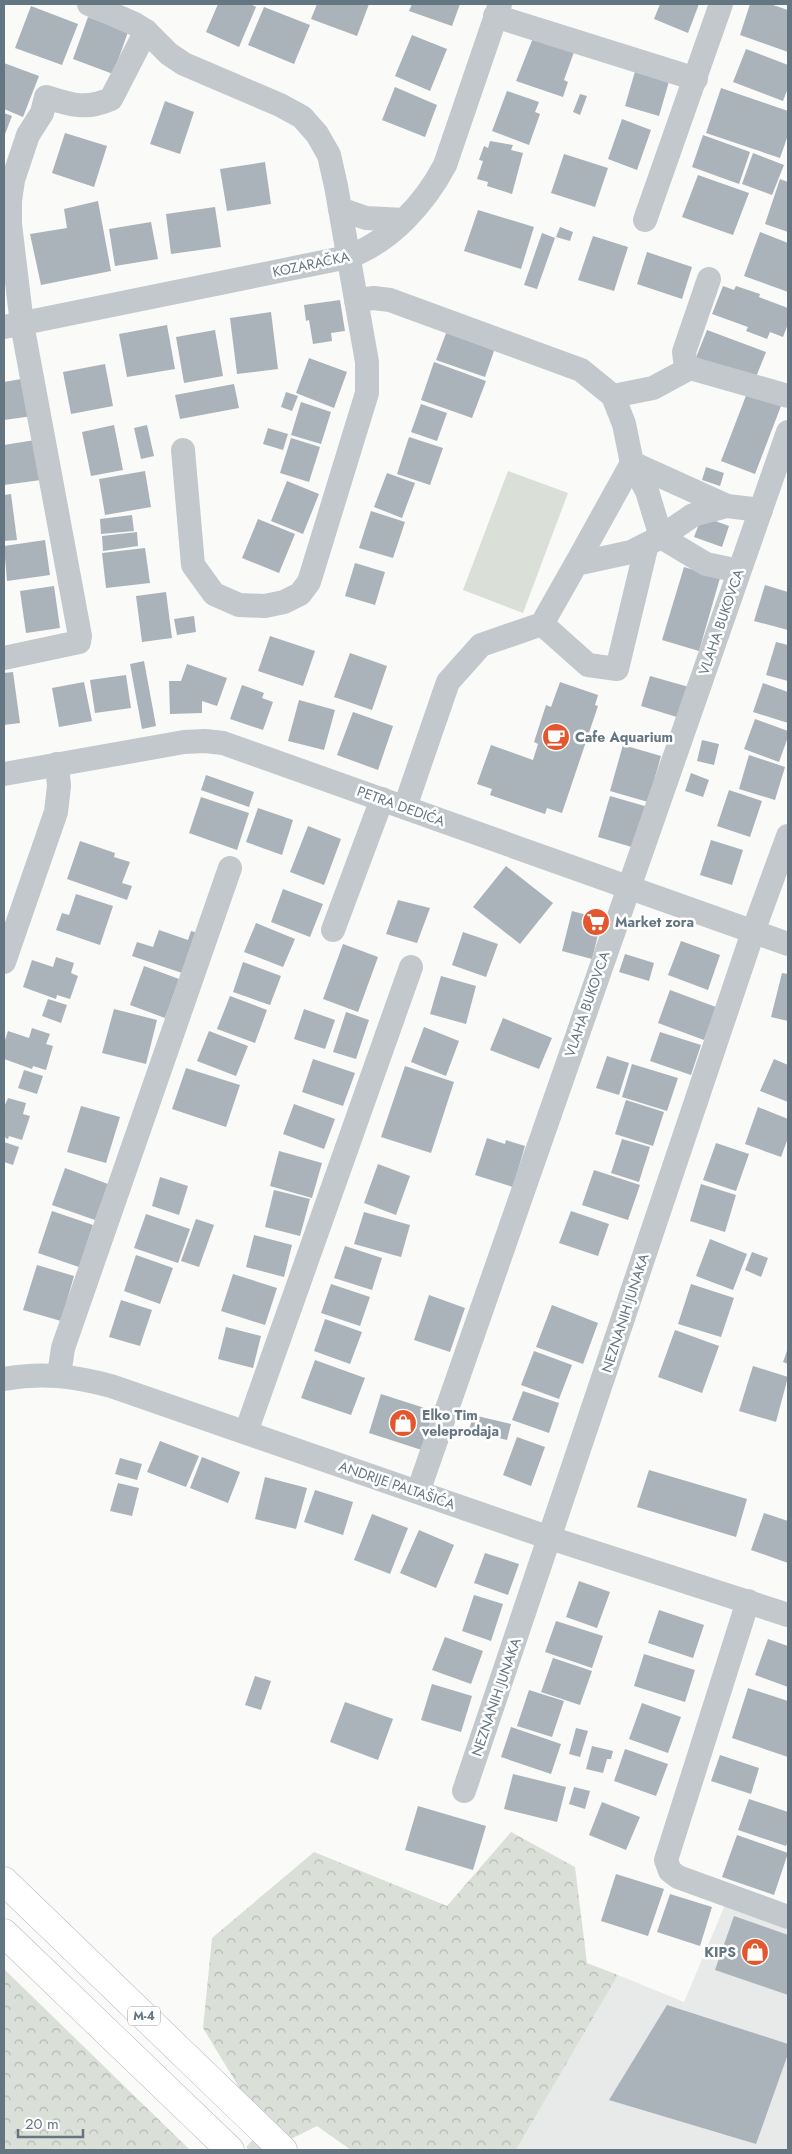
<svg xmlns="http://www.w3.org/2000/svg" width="792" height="2154" font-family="Jost,sans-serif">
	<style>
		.built { fill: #e8e9e9 }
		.grass { fill: #dadfd7 }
		.forest { fill: url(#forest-crowns) }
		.building { fill: #aab3b9 }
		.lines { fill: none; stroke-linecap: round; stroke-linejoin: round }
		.primary-casing { stroke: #b5babe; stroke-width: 29 }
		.minor { stroke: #c3c8cc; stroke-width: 24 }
		.primary { stroke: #fff; stroke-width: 28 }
		.labels { text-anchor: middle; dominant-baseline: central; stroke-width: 5; stroke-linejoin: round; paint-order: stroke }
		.shield { fill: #fff; stroke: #939fa8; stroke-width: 1 }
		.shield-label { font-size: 12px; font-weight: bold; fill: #657683 }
		.street-label { font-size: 14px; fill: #657683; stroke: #fff }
		.poi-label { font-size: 14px; font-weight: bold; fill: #657683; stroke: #fff; text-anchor: start }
	</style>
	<defs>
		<pattern id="forest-crowns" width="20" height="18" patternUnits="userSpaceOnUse" patternTransform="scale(1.25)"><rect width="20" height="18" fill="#dadfd7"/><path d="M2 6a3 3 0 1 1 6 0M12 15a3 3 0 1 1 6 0" fill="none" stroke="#b4b9b4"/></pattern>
	</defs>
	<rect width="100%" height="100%" fill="#fafaf8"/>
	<path class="built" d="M 725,1905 L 788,1929 L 788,2150 L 516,2150 L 618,1975 L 684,2002 Z"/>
	<g class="grass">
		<path d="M 508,471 L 568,493 L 523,613 L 463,590 Z"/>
		<path d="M 255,2138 L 267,2150 L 249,2150 L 246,2147 Z"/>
	</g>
	<g class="forest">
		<path d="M 511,1832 L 575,1867 L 587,1963 L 618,1975 L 516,2150 L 351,2150 L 317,2126 L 291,2139 L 249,2104 L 203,2028 L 212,1938 L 314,1852 L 447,1906 Z"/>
		<path d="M 4,1969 L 190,2150 L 4,2150 Z"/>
	</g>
	<g class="building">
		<path d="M 218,4 L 250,4 L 256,7 L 239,47 L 206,32 Z"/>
		<path d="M 317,4 L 369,4 L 357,36 L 311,19 Z"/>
		<path d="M 412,4 L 460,4 L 452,26 L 409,11 Z"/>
		<path d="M 660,4 L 699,4 L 688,33 L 654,19 Z"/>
		<path d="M 750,4 L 770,4 L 788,10 L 788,52 L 740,35 Z"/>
		<path d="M 31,6 L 78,24 L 62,65 L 15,48 Z"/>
		<path d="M 264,7 L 310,25 L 294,64 L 248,45 Z"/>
		<path d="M 88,17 L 128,32 L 113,74 L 73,59 Z"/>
		<path d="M 412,35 L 447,49 L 430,91 L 395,76 Z"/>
		<path d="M 533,38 L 574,52 L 564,80 L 568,82 L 563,97 L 516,81 Z"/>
		<path d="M 746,49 L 788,65 L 788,88 L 783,101 L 733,82 Z"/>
		<path d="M 4,63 L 39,76 L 23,117 L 4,109 Z"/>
		<path d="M 636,68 L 670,78 L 659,116 L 625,106 Z"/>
		<path d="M 395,87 L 437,105 L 425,137 L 382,120 Z"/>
		<path d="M 721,88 L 788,111 L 788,135 L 780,158 L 706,133 Z"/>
		<path d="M 507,91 L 539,102 L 535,112 L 540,114 L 529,145 L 492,131 Z"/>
		<path d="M 580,94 L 587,96 L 580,115 L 573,112 Z"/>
		<path d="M 165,101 L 194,112 L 180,154 L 150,144 Z"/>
		<path d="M 4,113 L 12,116 L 4,137 Z"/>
		<path d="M 622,119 L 651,130 L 637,170 L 608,159 Z"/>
		<path d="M 65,133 L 107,146 L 94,187 L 52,173 Z"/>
		<path d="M 703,135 L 750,152 L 739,184 L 692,167 Z"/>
		<path d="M 490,141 L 513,145 L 511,150 L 523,153 L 512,194 L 487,186 L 488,182 L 477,179 L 483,161 L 479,160 L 484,146 L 488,148 Z"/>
		<path d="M 753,153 L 784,165 L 772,195 L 742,184 Z"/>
		<path d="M 564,154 L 608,168 L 595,207 L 551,193 Z"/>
		<path d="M 265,162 L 271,204 L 227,211 L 220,169 Z"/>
		<path d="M 698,175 L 749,193 L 733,235 L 682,217 Z"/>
		<path d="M 780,179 L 788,182 L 788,232 L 765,224 Z"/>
		<path d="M 98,201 L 111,271 L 41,285 L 30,234 L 67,228 L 64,209 Z"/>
		<path d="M 215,207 L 221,247 L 171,254 L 166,214 Z"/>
		<path d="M 478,210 L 534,227 L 521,269 L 464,251 Z"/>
		<path d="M 151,222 L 158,259 L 115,266 L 109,229 Z"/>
		<path d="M 560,227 L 573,232 L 570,241 L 556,237 Z"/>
		<path d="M 760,232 L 788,243 L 788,292 L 744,276 Z"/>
		<path d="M 542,233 L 555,238 L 537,289 L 524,285 Z"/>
		<path d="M 593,236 L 628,247 L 614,291 L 578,280 Z"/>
		<path d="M 647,252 L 692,267 L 682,299 L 637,284 Z"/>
		<path d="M 723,286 L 734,290 L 736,286 L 760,294 L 759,297 L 788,308 L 788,324 L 783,337 L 770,332 L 767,339 L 746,331 L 748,327 L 712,314 Z"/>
		<path d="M 340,300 L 345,331 L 331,333 L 332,341 L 313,344 L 309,320 L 306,321 L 304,305 Z"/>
		<path d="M 271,312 L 278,369 L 237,374 L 230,318 Z"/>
		<path d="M 167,325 L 175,369 L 127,377 L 119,334 Z"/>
		<path d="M 448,328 L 496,345 L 485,377 L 436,360 Z"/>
		<path d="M 215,330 L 223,376 L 184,383 L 176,337 Z"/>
		<path d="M 707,330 L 766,352 L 754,382 L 695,360 Z"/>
		<path d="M 309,358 L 347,372 L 334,408 L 296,393 Z"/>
		<path d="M 434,362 L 486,381 L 472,418 L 421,400 Z"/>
		<path d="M 105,364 L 113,406 L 71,414 L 63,372 Z"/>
		<path d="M 27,378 L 33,416 L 4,420 L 4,382 Z"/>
		<path d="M 234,384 L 239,408 L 180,419 L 175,395 Z"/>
		<path d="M 286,392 L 298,396 L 292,411 L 281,407 Z"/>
		<path d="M 747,393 L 781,406 L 755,474 L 721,461 Z"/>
		<path d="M 301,402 L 331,412 L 321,444 L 291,435 Z"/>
		<path d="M 421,404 L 447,413 L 437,441 L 411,432 Z"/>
		<path d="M 114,425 L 123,470 L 91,476 L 82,432 Z"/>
		<path d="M 147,425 L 154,456 L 141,459 L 134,428 Z"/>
		<path d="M 268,428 L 288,434 L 283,450 L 263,444 Z"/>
		<path d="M 409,437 L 443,448 L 430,485 L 397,474 Z"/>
		<path d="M 291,438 L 320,447 L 309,482 L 280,473 Z"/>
		<path d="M 35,440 L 41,480 L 4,485 L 4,445 Z"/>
		<path d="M 706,467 L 724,473 L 720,486 L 702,480 Z"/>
		<path d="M 145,471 L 151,507 L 105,515 L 99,479 Z"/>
		<path d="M 387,473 L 415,483 L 402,518 L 374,507 Z"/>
		<path d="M 287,481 L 319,494 L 303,534 L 271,521 Z"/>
		<path d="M 11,494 L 17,540 L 4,541 L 4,495 Z"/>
		<path d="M 371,511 L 405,522 L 393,558 L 359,548 Z"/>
		<path d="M 132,515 L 134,531 L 101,534 L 100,519 Z"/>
		<path d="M 702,516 L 729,526 L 722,547 L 694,537 Z"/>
		<path d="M 258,519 L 295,534 L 279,573 L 242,558 Z"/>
		<path d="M 137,532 L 138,546 L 103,551 L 102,536 Z"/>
		<path d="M 45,540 L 50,575 L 7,581 L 4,546 Z"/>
		<path d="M 145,548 L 150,583 L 106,588 L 102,553 Z"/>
		<path d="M 355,563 L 385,572 L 375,605 L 345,596 Z"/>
		<path d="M 684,567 L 720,578 L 699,651 L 662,640 Z"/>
		<path d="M 765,585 L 788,592 L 788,630 L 754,621 Z"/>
		<path d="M 54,586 L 60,628 L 26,633 L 20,591 Z"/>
		<path d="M 166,592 L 172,638 L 142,642 L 136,596 Z"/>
		<path d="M 194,616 L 196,632 L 177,635 L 174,619 Z"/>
		<path d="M 270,636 L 315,651 L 303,686 L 258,671 Z"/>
		<path d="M 776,642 L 788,645 L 788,681 L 766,675 Z"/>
		<path d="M 350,653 L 387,666 L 372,710 L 334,697 Z"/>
		<path d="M 144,661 L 156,726 L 142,729 L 130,664 Z"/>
		<path d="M 187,664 L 227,678 L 217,706 L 202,701 L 202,713 L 170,714 L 169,681 L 181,681 Z"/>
		<path d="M 13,672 L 20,723 L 4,725 L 4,673 Z"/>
		<path d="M 126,675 L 131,708 L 95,713 L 90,680 Z"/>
		<path d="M 650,676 L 689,687 L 680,718 L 641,706 Z"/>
		<path d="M 84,682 L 92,721 L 59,727 L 52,688 Z"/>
		<path d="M 560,682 L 598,695 L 595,705 L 598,706 L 562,813 L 547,808 L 545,814 L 490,795 L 492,789 L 477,784 L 491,745 L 533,760 L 538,744 L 534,742 L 546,705 L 551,707 Z"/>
		<path d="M 763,683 L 788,692 L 788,723 L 753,712 Z"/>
		<path d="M 242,685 L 264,693 L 262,698 L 273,702 L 263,730 L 230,719 Z"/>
		<path d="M 299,700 L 335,710 L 324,750 L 288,741 Z"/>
		<path d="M 353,712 L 393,726 L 378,770 L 337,755 Z"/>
		<path d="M 755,719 L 788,731 L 788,737 L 779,762 L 744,749 Z"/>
		<path d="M 702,740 L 719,744 L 714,765 L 697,761 Z"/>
		<path d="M 623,745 L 661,756 L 648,802 L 610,791 Z"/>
		<path d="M 749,755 L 785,767 L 775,800 L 739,789 Z"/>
		<path d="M 691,773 L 709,780 L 703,797 L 685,791 Z"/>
		<path d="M 206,775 L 254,792 L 249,807 L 201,790 Z"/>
		<path d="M 729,790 L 762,801 L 750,837 L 717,826 Z"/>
		<path d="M 610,796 L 648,807 L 635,848 L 598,837 Z"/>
		<path d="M 201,797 L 249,813 L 237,850 L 189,833 Z"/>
		<path d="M 258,808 L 293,820 L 282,855 L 246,842 Z"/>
		<path d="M 308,826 L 341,839 L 324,885 L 290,872 Z"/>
		<path d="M 711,840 L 743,850 L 732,885 L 700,875 Z"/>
		<path d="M 80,841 L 115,853 L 114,857 L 130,862 L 122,883 L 132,886 L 127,900 L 67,879 Z"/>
		<path d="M 506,866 L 553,903 L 520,944 L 473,907 Z"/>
		<path d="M 283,889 L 323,904 L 310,937 L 271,922 Z"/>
		<path d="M 76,894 L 113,906 L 100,945 L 56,930 L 62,913 L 69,915 Z"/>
		<path d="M 398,900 L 430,908 L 417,943 L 386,934 Z"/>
		<path d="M 572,911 L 602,919 L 592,959 L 562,951 Z"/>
		<path d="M 256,923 L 295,939 L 283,967 L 244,952 Z"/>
		<path d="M 159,930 L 188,940 L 191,931 L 202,934 L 188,975 L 132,956 L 137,942 L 153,947 Z"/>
		<path d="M 463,932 L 498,944 L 486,977 L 452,965 Z"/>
		<path d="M 681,941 L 720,955 L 708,990 L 668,975 Z"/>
		<path d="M 343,944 L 378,957 L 358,1012 L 323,999 Z"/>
		<path d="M 625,954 L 654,963 L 649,981 L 619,972 Z"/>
		<path d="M 56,957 L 74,963 L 71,973 L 78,976 L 70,999 L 57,995 L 56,999 L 23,987 L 32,960 L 53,967 Z"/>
		<path d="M 243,962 L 281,976 L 270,1005 L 233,992 Z"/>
		<path d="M 144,966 L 179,979 L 165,1018 L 130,1005 Z"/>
		<path d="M 782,973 L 788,974 L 788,1021 L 771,1017 Z"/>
		<path d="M 441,976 L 476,986 L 466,1024 L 430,1014 Z"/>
		<path d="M 670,990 L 716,1007 L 704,1040 L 658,1023 Z"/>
		<path d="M 230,996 L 267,1010 L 255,1043 L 217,1029 Z"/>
		<path d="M 48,999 L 67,1005 L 61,1023 L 42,1016 Z"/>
		<path d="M 114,1009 L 157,1020 L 146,1064 L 102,1053 Z"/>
		<path d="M 304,1009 L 335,1020 L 325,1049 L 294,1039 Z"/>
		<path d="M 346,1012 L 369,1020 L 356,1059 L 333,1052 Z"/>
		<path d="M 503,1018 L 552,1038 L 539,1069 L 490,1050 Z"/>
		<path d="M 424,1027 L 459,1041 L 446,1076 L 411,1062 Z"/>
		<path d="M 32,1028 L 50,1034 L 46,1044 L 53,1046 L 46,1070 L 33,1066 L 32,1069 L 4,1059 L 4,1043 L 8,1031 L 29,1038 Z"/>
		<path d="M 209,1031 L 248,1046 L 236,1076 L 197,1061 Z"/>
		<path d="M 660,1032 L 701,1045 L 691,1075 L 650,1061 Z"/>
		<path d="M 607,1056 L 629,1063 L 619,1095 L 596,1088 Z"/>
		<path d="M 313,1059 L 355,1073 L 343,1106 L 302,1092 Z"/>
		<path d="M 774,1059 L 788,1065 L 788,1102 L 760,1091 Z"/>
		<path d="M 632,1064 L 678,1078 L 667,1111 L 622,1097 Z"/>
		<path d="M 405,1066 L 454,1082 L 431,1153 L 381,1137 Z"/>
		<path d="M 186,1068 L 240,1085 L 226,1127 L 172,1109 Z"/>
		<path d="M 24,1070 L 43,1076 L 37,1094 L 18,1088 Z"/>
		<path d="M 8,1098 L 26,1103 L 23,1114 L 30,1116 L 22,1140 L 9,1136 L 8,1139 L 4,1137 L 4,1107 Z"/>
		<path d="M 626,1100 L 664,1112 L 653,1146 L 615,1134 Z"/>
		<path d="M 294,1104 L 335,1119 L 324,1149 L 283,1134 Z"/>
		<path d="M 81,1106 L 120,1117 L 106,1163 L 67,1152 Z"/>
		<path d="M 758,1107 L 788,1119 L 788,1138 L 781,1157 L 745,1144 Z"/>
		<path d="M 487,1138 L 505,1144 L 506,1140 L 525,1146 L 513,1187 L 475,1175 Z"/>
		<path d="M 622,1139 L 650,1147 L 639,1182 L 611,1173 Z"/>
		<path d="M 4,1142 L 19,1147 L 13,1165 L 4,1162 Z"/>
		<path d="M 716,1143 L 749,1154 L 736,1191 L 703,1180 Z"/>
		<path d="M 279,1151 L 322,1163 L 312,1198 L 270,1186 Z"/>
		<path d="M 378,1164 L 410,1176 L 396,1215 L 364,1203 Z"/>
		<path d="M 65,1168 L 108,1184 L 95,1220 L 52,1205 Z"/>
		<path d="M 594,1170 L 640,1185 L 628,1220 L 582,1205 Z"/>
		<path d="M 160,1177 L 188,1186 L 179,1215 L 152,1206 Z"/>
		<path d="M 701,1184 L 736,1195 L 725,1232 L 690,1221 Z"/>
		<path d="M 274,1190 L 310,1199 L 300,1236 L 265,1227 Z"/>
		<path d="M 52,1211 L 93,1225 L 79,1267 L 38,1253 Z"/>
		<path d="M 571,1211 L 609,1224 L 598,1256 L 559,1243 Z"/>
		<path d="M 364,1212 L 410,1225 L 401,1257 L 354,1244 Z"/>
		<path d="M 146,1214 L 190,1229 L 178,1263 L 134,1248 Z"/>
		<path d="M 196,1219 L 214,1225 L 199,1267 L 181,1261 Z"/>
		<path d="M 254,1235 L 292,1245 L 284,1277 L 246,1267 Z"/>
		<path d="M 710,1239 L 747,1254 L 733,1290 L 696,1276 Z"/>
		<path d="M 345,1246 L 382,1258 L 372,1290 L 334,1278 Z"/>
		<path d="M 752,1252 L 768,1258 L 761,1277 L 745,1270 Z"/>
		<path d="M 136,1255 L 173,1268 L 160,1304 L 124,1291 Z"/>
		<path d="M 37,1265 L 74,1276 L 61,1321 L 23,1310 Z"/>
		<path d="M 233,1274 L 277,1288 L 265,1325 L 221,1311 Z"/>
		<path d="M 331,1284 L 370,1297 L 360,1326 L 321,1313 Z"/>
		<path d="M 691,1284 L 734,1298 L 721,1337 L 678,1324 Z"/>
		<path d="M 429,1295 L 465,1308 L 450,1352 L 414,1340 Z"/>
		<path d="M 121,1300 L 152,1310 L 140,1346 L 109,1337 Z"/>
		<path d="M 552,1305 L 598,1323 L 583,1364 L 536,1347 Z"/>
		<path d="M 325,1319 L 362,1332 L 350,1364 L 314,1351 Z"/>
		<path d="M 226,1327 L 261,1336 L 253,1368 L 218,1359 Z"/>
		<path d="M 675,1330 L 719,1346 L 702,1393 L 658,1377 Z"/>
		<path d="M 788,1348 L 788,1364 L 783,1362 Z"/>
		<path d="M 534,1351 L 572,1365 L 559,1399 L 521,1385 Z"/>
		<path d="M 315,1360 L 365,1378 L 351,1415 L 301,1398 Z"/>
		<path d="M 753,1366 L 788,1377 L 776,1422 L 739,1411 Z"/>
		<path d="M 523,1391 L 559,1403 L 549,1433 L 512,1420 Z"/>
		<path d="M 381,1394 L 437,1412 L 425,1451 L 369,1433 Z"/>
		<path d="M 473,1415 L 511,1424 L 507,1440 L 469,1431 Z"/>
		<path d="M 517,1437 L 545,1447 L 531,1486 L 503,1475 Z"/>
		<path d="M 160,1441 L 199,1456 L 186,1487 L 147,1472 Z"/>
		<path d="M 202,1457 L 240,1472 L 228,1503 L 190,1488 Z"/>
		<path d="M 120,1458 L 142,1464 L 137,1480 L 115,1474 Z"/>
		<path d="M 649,1470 L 747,1499 L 736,1537 L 637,1507 Z"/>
		<path d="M 265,1477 L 307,1488 L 296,1529 L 255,1519 Z"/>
		<path d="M 118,1483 L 139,1488 L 132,1516 L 110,1511 Z"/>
		<path d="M 315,1490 L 353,1502 L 343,1535 L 304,1522 Z"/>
		<path d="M 764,1513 L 788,1521 L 788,1563 L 751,1550 Z"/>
		<path d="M 372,1514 L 408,1528 L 390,1574 L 354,1560 Z"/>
		<path d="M 419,1530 L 454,1545 L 436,1588 L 400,1573 Z"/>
		<path d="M 485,1553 L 519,1564 L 508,1595 L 474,1583 Z"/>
		<path d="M 579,1581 L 610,1592 L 597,1628 L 566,1617 Z"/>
		<path d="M 474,1595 L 503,1604 L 491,1641 L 462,1631 Z"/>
		<path d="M 659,1610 L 704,1625 L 693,1658 L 648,1643 Z"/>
		<path d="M 556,1621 L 603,1636 L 592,1668 L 545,1652 Z"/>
		<path d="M 445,1637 L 483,1651 L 471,1684 L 432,1670 Z"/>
		<path d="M 768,1639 L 788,1646 L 788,1687 L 755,1675 Z"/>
		<path d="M 644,1654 L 695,1670 L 685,1702 L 634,1686 Z"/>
		<path d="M 553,1658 L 592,1671 L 580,1705 L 541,1692 Z"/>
		<path d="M 255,1676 L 271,1681 L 261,1710 L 245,1705 Z"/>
		<path d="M 432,1684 L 472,1696 L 461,1732 L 421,1720 Z"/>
		<path d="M 748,1688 L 788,1701 L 788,1757 L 732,1738 Z"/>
		<path d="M 529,1690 L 564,1701 L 552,1737 L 517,1726 Z"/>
		<path d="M 345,1702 L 393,1719 L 378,1760 L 330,1742 Z"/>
		<path d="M 642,1703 L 681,1717 L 668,1753 L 629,1739 Z"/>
		<path d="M 511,1727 L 561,1744 L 551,1774 L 501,1757 Z"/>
		<path d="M 576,1728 L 588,1731 L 580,1757 L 569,1754 Z"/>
		<path d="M 592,1746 L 613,1751 L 611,1759 L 607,1759 L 603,1773 L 586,1769 Z"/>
		<path d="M 625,1749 L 668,1764 L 656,1796 L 614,1781 Z"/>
		<path d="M 720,1755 L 759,1768 L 751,1794 L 711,1781 Z"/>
		<path d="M 513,1774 L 566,1787 L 557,1822 L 504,1809 Z"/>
		<path d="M 574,1787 L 590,1791 L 585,1809 L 569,1804 Z"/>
		<path d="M 749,1799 L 788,1812 L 788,1841 L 786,1846 L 738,1830 Z"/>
		<path d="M 602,1802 L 640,1817 L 626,1850 L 589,1835 Z"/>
		<path d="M 418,1806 L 486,1826 L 473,1870 L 405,1850 Z"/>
		<path d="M 737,1835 L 788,1853 L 774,1895 L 722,1877 Z"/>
		<path d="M 616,1874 L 664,1889 L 648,1936 L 601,1921 Z"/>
		<path d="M 670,1894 L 712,1907 L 700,1946 L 657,1932 Z"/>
		<path d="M 734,1916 L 788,1935 L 788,1995 L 715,1970 Z"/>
		<path d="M 667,2005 L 788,2044 L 788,2054 L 756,2144 L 609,2100 Z"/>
	</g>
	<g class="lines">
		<g class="primary-casing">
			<g id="primary">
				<path d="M 4,1881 L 283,2150"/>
				<path d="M 4,1933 L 230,2150"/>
			</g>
		</g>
		<g class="minor">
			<path d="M 89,4 L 135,24 L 146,31 L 169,54 L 184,64 L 280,105 L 302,117 L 317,134 L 329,155 L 336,186 L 367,362 L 367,393 L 309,582 L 300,594 L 284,602 L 265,606 L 239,605 L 214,594 L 193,565 L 183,450"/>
			<path d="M 495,16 L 696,79"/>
			<path d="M 340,209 L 366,218 L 404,220"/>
			<path d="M 645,220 L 721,4"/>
			<path d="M 709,279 L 684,352 L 685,360 L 690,368 L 788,396"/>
			<path d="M 356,300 L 374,298 L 390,300 L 581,370 L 613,396 L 624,424 L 632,463 L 647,491 L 661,537 L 706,564 L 739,571"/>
			<path d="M 4,327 L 348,257 C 390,242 425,203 445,165 L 500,4"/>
			<path d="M 613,396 L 653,388 L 690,368"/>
			<path d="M 576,564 L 632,463 L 727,506"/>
			<path d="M 542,624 L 588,665 L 617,669 L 647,544"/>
			<path d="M 4,658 L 79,642 L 80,636 L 22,324 L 10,224 L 10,201 L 13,180 L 28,135 L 42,113 L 46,97 C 71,105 86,110 111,99 L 146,31"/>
			<path d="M 4,774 L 184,742 L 205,741 L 223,743 L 788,944"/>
			<path d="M 405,807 L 448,682 L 481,645 L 542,624 L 576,564 L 631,552 L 661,537 L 693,515 L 727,506 L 761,510"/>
			<path d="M 333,930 L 382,799"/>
			<path d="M 4,962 L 56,812 L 59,786 L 57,764"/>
			<path d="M 59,1375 L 63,1348 L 230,868"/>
			<path d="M 4,1379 C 43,1372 73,1376 111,1386 L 550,1538 L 788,1615"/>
			<path d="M 246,1432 L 411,967"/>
			<path d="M 418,1492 L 788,432"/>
			<path d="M 748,1601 L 666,1860 L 670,1871 L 678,1877 L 788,1917"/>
			<path d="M 464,1791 L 753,932 L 788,836"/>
		</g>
		<use href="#primary" class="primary"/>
	</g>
	<defs>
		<g id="cafe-disc" transform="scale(1.4375)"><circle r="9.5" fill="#e4572e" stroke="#fff"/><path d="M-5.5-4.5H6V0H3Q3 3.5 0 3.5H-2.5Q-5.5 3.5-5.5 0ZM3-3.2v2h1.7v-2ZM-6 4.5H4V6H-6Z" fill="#fff"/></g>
		<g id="supermarket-disc" transform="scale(1.4375)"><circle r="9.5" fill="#e4572e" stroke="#fff"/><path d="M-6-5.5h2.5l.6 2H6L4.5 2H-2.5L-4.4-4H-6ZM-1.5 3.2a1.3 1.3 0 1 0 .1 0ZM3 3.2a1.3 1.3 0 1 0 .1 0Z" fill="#fff"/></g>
		<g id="shop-disc" transform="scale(1.4375)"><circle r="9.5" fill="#e4572e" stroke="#fff"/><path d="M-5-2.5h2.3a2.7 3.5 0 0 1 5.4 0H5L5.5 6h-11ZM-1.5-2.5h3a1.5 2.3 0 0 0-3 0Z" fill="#fff"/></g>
	</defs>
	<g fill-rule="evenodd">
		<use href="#cafe-disc" x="556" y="737"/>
		<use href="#supermarket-disc" x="596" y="922"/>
		<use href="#shop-disc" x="403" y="1423"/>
		<use href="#shop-disc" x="755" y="1952"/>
	</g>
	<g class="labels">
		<rect class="shield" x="128" y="2006.5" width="32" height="19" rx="4"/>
		<g class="shield-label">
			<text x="144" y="2016">M-4</text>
		</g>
		<g class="street-label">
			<text transform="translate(311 264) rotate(-12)">KOZARAČKA</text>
			<text transform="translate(721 622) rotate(-71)">VLAHA BUKOVCA</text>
			<text transform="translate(401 806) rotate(20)">PETRA DEDIĆA</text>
			<text transform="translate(587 1004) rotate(-71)">VLAHA BUKOVCA</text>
			<text transform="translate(625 1313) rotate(-72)">NEZNANIH JUNAKA</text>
			<text transform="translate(397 1485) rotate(19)">ANDRIJE PALTAŠIĆA</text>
			<text transform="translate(496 1697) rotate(-71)">NEZNANIH JUNAKA</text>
		</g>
		<g class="poi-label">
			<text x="575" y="737">Cafe Aquarium</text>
			<text x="615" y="922">Market zora</text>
			<text x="422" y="1415">Elko Tim<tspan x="422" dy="16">veleprodaja</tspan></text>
			<text x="736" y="1952" text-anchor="end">KIPS</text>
		</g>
	</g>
	<rect width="792" height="2154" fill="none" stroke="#657683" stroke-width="10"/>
	<path d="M18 2129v8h65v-8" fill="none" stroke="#657683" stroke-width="2.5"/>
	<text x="25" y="2129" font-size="15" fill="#657683" stroke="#ffffff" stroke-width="4" paint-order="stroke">20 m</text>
</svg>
